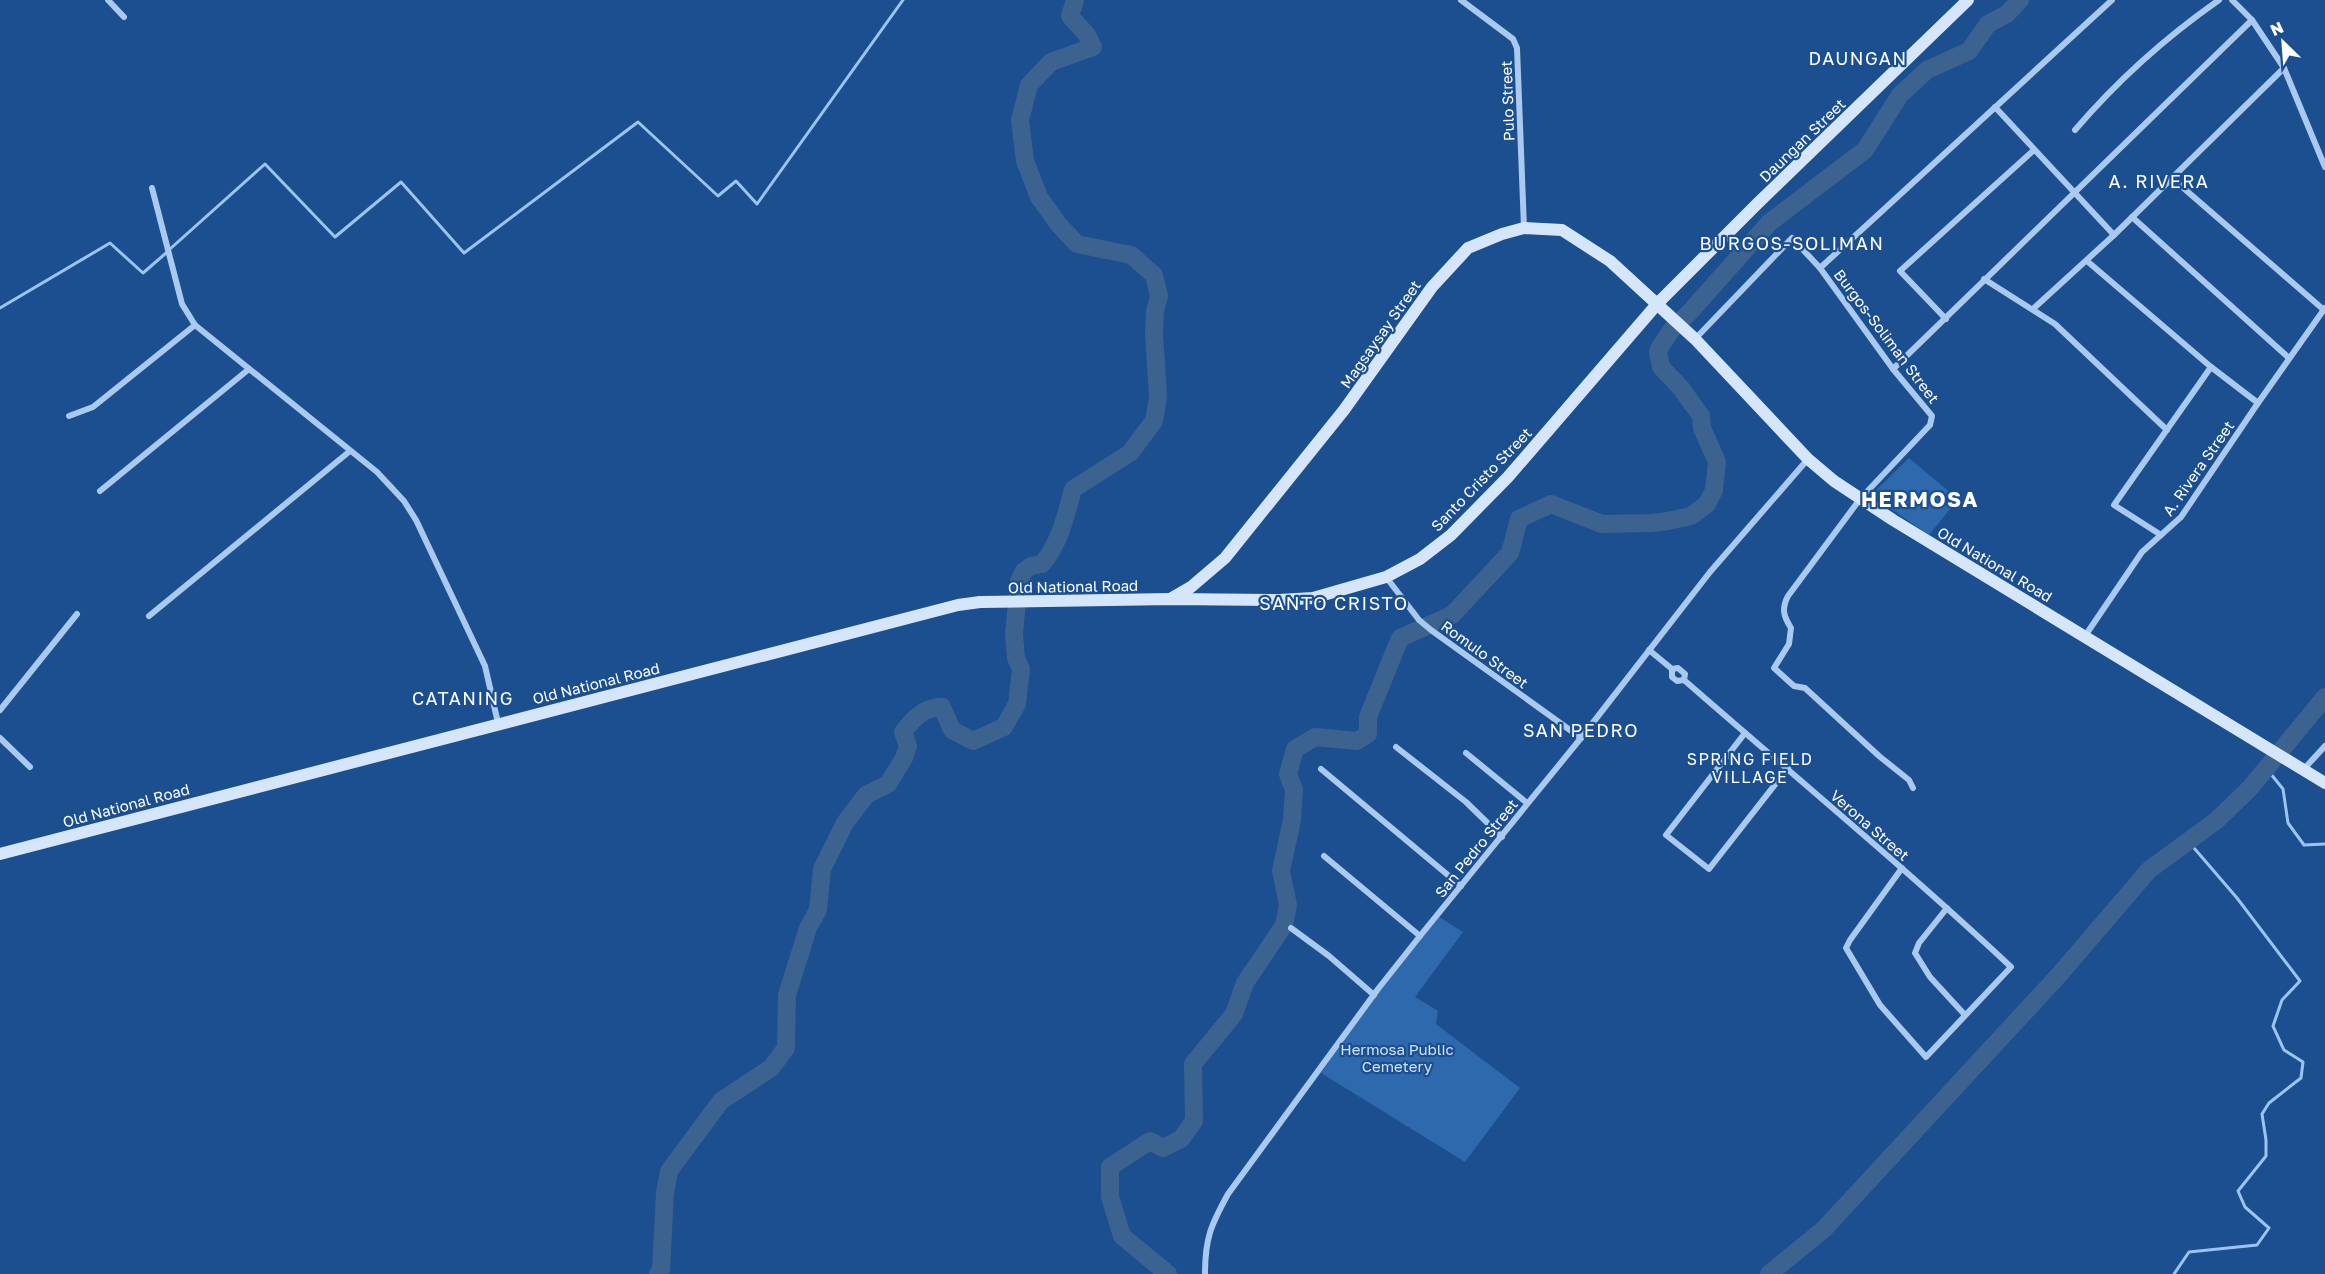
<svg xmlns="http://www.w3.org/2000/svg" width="2325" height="1274" font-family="'Golos Text',sans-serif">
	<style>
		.green { fill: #2e69ad }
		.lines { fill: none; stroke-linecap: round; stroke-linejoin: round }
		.stream { stroke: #9cc4f0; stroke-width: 3 }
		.river { stroke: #3c6290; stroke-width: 18 }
		.street { stroke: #a9c9ee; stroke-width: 6 }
		.secondary { stroke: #d6e6fa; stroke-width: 12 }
		.labels { text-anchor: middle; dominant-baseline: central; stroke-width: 4.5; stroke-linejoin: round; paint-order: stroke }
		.street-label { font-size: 15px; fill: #fff; stroke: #1b4f8f }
		.park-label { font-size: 15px; fill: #cfe3fa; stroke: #1b4f8f }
		.neighbourhood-label { font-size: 16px; letter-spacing: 1.5px; fill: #fff; stroke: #1b4f8f }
		.quarter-label { font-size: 18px; letter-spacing: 1.5px; fill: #fff; stroke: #1b4f8f }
		.district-label { font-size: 21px; font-weight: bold; letter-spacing: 1.5px; fill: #fff; stroke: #1b4f8f }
	</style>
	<rect width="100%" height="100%" fill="#1b4f8f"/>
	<g class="green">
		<path d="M 1909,458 L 1958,499 L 1929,535 L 1871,495 Z"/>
		<path d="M 1439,917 L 1463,932 L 1415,997 L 1438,1011 L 1436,1024 L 1520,1088 L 1465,1162 L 1321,1073 L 1392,972 Z"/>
	</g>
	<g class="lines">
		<g class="stream">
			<path d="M 170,249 L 265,164 L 335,237 L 401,182 L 464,253 L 638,122 L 718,196 L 736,181 L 757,204 L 903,0"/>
			<path d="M 0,308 L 110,243 L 143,273 L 166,253"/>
			<path d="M 2266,768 L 2283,789 L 2288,823 L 2304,845 L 2325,844"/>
			<path d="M 2174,1274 L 2189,1252 L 2257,1245 L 2269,1228 L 2245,1207 L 2238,1191 L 2266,1156 L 2266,1140 L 2262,1114 L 2269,1103 L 2301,1078 L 2303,1062 L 2284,1050 L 2273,1026 L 2282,1000 L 2300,981 L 2237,898 L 2188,841"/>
		</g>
		<g class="river">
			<path d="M 658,1274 L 661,1270 L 665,1193 L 669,1171 L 721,1101 L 771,1068 L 786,1048 L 787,995 L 808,928 L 818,910 L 822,869 L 845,823 L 866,795 L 888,784 L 904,758 L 908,746 L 903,732 C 914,718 924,707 942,707 L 952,730 L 973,741 L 1004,727 L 1017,704 L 1021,669 L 1016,658 L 1014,634 L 1019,581 L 1024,571 L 1031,566 L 1042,564 C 1060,543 1066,515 1073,489 L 1130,453 L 1154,421 L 1158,397 L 1154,334 L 1155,311 L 1159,296 L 1154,275 L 1131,255 L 1077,244 L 1059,225 L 1039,197 L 1025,161 L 1020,120 L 1029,85 L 1051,62 L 1093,47 L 1087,35 L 1070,16 L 1075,0"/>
			<path d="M 1168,1274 L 1122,1236 L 1110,1197 L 1110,1167 L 1150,1141 L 1163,1148 L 1181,1139 L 1194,1121 L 1193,1064 L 1234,1014 L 1245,983 L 1284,925 L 1288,905 L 1281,871 L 1292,820 L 1294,790 L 1288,774 L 1295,749 L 1315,737 L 1357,741 L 1368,734 L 1368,717 L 1400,638 L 1452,615 L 1510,553 L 1519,519 L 1551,504 L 1602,524 L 1651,523 L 1668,521 L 1691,516 L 1707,504 L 1714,490 L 1717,462 L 1702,428 L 1701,416 L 1681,388 L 1661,367 L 1658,352 L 1660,347 L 1673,328 L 1689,313 L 1769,223 L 1865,150 L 1900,95 L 1927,70 L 1969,51 L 1988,24 L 2007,14 L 2020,0"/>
			<path d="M 1769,1274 L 1824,1229 L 2059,975 L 2149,870 L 2217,820 L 2250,788 L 2325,697"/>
		</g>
		<g class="street">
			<path d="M 108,0 L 124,17"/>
			<path d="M 1461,0 L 1513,39 L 1517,48 L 1524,228"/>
			<path d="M 2232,0 L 2252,20 L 2284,68 L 2325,167"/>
			<path d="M 1995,107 L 2114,235"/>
			<path d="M 2075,130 C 2117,81 2166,37 2219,0"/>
			<path d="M 2173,179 L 2324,310"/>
			<path d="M 152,188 L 182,304 L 195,325 L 377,472 L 404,501 L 416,520 L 485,666 L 498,723"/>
			<path d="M 2132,217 L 2289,358"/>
			<path d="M 2087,261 L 2211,367 L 2258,403"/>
			<path d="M 1820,268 L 2112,0"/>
			<path d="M 1984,279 L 2055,324 L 2167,430"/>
			<path d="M 2033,309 L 2114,235 L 2284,68"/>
			<path d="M 1946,319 L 1900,271 L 2034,150"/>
			<path d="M 1695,339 L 1792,238 L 1820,268 L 1893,369 L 1932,416 L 1930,425 L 1860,499 L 1788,596 C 1781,609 1784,617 1791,628 L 1789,644 L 1774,668 L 1794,686 L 1805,688 L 1879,756 L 1909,780 L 1913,788"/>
			<path d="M 1893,369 L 2252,20"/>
			<path d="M 69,416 L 93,407 L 195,325"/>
			<path d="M 100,491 L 249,369"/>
			<path d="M 2161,535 L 2114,505 L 2211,367"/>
			<path d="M 1386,577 L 1419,620 L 1431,630 L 1581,738"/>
			<path d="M 149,616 L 350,451"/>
			<path d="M 2085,636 L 2142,552 L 2181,517 L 2258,403 L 2325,308"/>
			<path d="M 1649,650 L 1672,669 L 1678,668 L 1685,674 L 1684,680 C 1793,775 1905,868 2011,967 L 1926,1057 L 1880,1005 L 1846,948 L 1850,940 L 1902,868"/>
			<path d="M 1672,669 L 1672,677 L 1677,681 L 1684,680"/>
			<path d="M 0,710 L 77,614"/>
			<path d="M 1745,733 L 1666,835 L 1709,869 L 1788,768"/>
			<path d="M 0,738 L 30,767"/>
			<path d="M 1396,747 L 1466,802 L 1502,837"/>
			<path d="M 1466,753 L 1527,803"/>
			<path d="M 1321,769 L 1461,886"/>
			<path d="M 2303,770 L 2325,746"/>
			<path d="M 1324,856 L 1420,936"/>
			<path d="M 1947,908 L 1919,943 L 1915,953 L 1930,977 L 1965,1015"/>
			<path d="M 1291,928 L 1329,956 L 1374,995"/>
			<path d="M 1205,1274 C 1205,1238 1211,1225 1228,1194 L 1378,989 L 1420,936 L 1581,738 L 1710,572 L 1808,459"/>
		</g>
		<g class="secondary">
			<path d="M 1172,598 L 1191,587 L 1225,558 L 1344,410 L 1432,287 L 1468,248 L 1502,234 L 1524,228 L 1562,230 L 1610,261 L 1695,339 L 1808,459 L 1834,481 L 1893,520 L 2325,783"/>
			<path d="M 0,854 L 958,605 L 980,602 L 1171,599 L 1279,600 L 1313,598 L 1386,577 L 1420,559 L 1451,535 L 1508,477 L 1658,303 L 1758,203 L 1968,0"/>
		</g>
	</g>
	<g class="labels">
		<g class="street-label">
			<text transform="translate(1507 101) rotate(-92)">Pulo Street</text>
			<text transform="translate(1802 140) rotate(-44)">Daungan Street</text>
			<text transform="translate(1380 334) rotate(-55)">Magsaysay Street</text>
			<text transform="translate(1887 336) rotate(53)">Burgos-Soliman Street</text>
			<text transform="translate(2198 468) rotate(-55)">A. Rivera Street</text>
			<text transform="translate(1481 479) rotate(-46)">Santo Cristo Street</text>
			<text transform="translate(1995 564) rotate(31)">Old National Road</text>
			<text transform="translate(1073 586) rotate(-1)">Old National Road</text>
			<text transform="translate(1485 654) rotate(36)">Romulo Street</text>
			<text transform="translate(596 683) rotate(-14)">Old National Road</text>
			<text transform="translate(126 805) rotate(-15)">Old National Road</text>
			<text transform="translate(1870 825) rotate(41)">Verona Street</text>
			<text transform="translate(1476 848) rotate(-51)">San Pedro Street</text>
		</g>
		<g class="park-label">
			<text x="1397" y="1049">Hermosa Public<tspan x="1397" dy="17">Cemetery</tspan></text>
		</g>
		<g class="neighbourhood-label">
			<text x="1750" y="759">SPRING FIELD<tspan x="1750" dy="18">VILLAGE</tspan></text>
		</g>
		<g class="quarter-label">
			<text x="1858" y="58">DAUNGAN</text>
			<text x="2159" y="181">A. RIVERA</text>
			<text x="1792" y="243">BURGOS-SOLIMAN</text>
			<text x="1334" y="603">SANTO CRISTO</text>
			<text x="463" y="698">CATANING</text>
			<text x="1581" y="730">SAN PEDRO</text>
		</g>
		<g class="district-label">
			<text x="1920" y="499">HERMOSA</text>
		</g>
	</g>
	<g transform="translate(2283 42) rotate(335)" stroke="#1b4f8f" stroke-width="4.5" paint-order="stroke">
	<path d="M0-4.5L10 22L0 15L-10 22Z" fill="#ffffff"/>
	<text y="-9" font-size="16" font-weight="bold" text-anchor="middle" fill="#ffffff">N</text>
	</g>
</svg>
